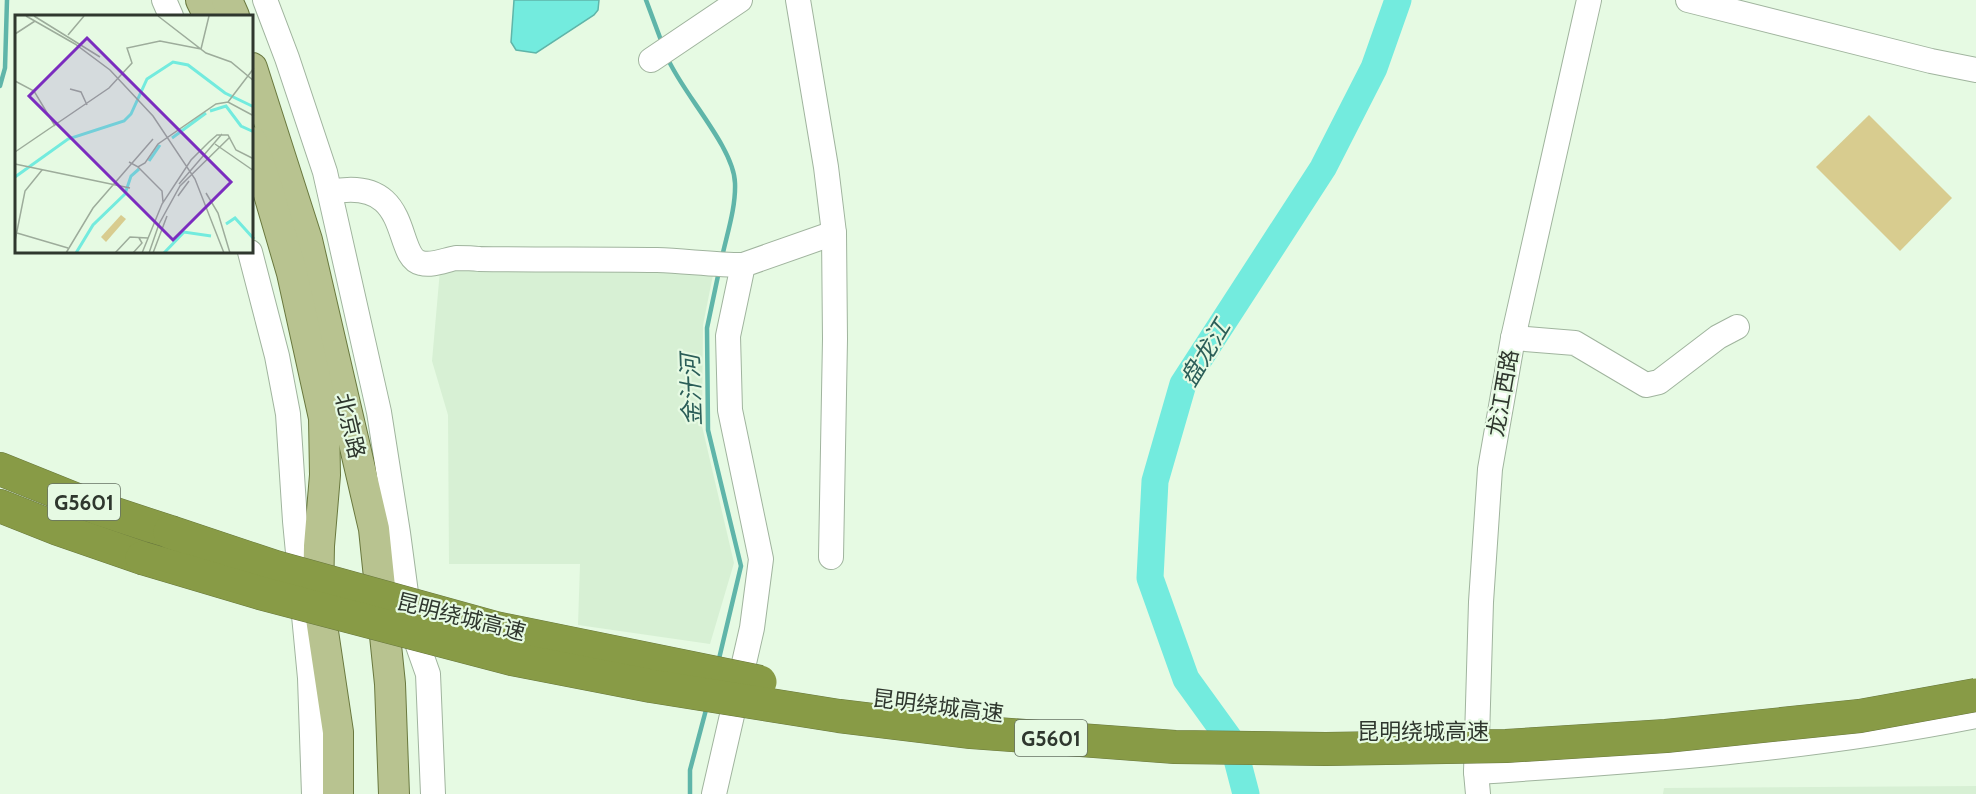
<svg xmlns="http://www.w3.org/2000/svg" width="1976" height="794" font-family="Cabin,'Noto Sans SC',sans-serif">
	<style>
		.built { fill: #d7f0d4 }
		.green { fill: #d8cc8f }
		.water { fill: #73ebde; stroke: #5fb5a9; stroke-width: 1.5 }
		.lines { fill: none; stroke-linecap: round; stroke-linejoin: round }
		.stream { stroke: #5fb5a9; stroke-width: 4.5 }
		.river { stroke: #73ebde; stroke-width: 27 }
		.minor-casing { stroke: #a0b49e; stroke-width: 26 }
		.major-casing { stroke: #69783e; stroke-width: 32 }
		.highway-casing { stroke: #69783e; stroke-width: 34 }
		.minor { stroke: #fff; stroke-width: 24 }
		.major { stroke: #b8c390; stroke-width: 30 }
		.highway { stroke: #889b46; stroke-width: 33 }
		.highway-bridge-casing { stroke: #69783e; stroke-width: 34; stroke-linecap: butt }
		.highway-bridge { stroke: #889b46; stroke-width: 33 }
		.labels { text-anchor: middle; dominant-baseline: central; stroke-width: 4.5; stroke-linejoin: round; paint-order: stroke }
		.shield { fill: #e6fae3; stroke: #667264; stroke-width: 1.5 }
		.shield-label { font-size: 21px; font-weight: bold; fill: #2f372e }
		.street-label { font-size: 22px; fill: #2f372e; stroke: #e6fae3 }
		.water-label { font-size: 24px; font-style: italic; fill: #2b5e58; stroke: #e6fae3 }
		.inset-river { fill: none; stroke: #73ebde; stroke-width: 3 }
		.inset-road { fill: none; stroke: #9dac9b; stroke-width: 1.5 }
		.view { fill: #7b2cbf; fill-opacity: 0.15; stroke: #7b2cbf; stroke-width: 3 }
		.inset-edge { fill: none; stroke: #2f372e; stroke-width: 3 }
	</style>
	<rect width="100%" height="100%" fill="#e6fae3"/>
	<g class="built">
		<path d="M 440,270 L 681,271 L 713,275 L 703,325 L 702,426 L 734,563 L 710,644 L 578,625 L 580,564 L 449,564 L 448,415 L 432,361 Z"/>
		<path d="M 1976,786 L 1976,794 L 1663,794 L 1664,788 Z"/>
	</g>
	<path class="green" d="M 1869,115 L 1952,198 L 1900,251 L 1816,167 Z"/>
	<path class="water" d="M 514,0 L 599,0 L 598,10 L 594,15 L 536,53 L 516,50 L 511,42 Z"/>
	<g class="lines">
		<g class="stream">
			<path d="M 646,0 L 662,43"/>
			<path d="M 667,57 C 682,93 734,147 735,183 C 736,207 727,234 722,257"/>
			<path d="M 0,86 L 5,68 L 7,0"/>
			<path d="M 718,663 L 741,566 L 708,430 L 707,328 L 719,271"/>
			<path d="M 690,794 L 690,770 L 707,706"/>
		</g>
		<path class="river" d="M 1246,794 L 1233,744 L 1186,679 L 1150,578 L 1155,481 L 1183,384 L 1323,168 L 1374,68 L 1398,0"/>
		<g class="minor-casing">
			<g id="minor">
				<path d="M 164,0 L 171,16"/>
				<path d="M 265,0 L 287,58 L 325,172 L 379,412 L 398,533 L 410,623 L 428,674 L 433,794"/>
				<path d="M 798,0 L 826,167 L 834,233 L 835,339 L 831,557"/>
				<path d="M 1688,0 L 1931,61 L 1976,70"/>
				<path d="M 651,60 L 740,0"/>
				<path d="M 330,192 C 414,175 393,257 421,263 C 432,266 445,260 456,258 C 464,258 472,258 479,259 C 539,260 598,259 657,260 C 686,261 714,265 743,265"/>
				<path d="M 250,252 L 277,356 L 288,414 L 295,521 L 310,678 L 314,794"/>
				<path d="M 1513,338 L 1575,343 L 1646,385 L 1659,382 L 1718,337 L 1737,327"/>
				<path d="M 1476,772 C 1643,761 1811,749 1976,716"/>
				<path d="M 714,794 L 752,628 L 761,559 L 730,410 L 728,336 L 743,265 L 834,233"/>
				<path d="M 1478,794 L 1476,772 L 1481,602 L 1490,469 L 1513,338 L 1589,0"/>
			</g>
		</g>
		<g class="major-casing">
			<g id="major">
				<path d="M 201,0 L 209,16"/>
				<path d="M 227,0 L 234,16"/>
				<path d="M 252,68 L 307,240 L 374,529 L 390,684 L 394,794"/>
				<path d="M 252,142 L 266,184 L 292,273 L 324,418 L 325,475 L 319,546 L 318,598 L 338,732 L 338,794"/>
			</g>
		</g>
		<g class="highway-casing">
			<g id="highway">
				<path d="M 0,469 L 97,508 L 170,532"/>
				<path d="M 0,506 L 58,529 L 142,558"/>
			</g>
		</g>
		<use href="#minor" class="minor"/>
		<use href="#major" class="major"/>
		<use href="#highway" class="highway"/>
		<g class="highway-bridge-casing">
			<g id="highway-bridge">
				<path d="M 170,532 L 275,567 L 495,628 L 760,682"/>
				<path d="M 142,558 L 260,593 L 512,659 L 651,686 L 839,716 L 971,732 L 1175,747 L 1326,749 L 1506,746 L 1666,736 L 1860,716 L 1976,695"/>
			</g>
		</g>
		<use href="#highway-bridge" class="highway-bridge"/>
	</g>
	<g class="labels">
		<g class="shield">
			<rect x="48" y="484" width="72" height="36" rx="4.5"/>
			<rect x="1015" y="720" width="72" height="36" rx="4.5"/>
		</g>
		<g class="shield-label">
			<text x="84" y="502">G5601</text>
			<text x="1051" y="738">G5601</text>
		</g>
		<g class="street-label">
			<text transform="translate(1503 393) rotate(-80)">龙江西路</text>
			<text transform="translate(350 426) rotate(77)">北京路</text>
			<text transform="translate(461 617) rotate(14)">昆明绕城高速</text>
			<text transform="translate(938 706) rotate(7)">昆明绕城高速</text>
			<text x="1423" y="731">昆明绕城高速</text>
		</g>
		<g class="water-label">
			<text transform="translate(1205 353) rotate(-59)">盘龙江</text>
			<text transform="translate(691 390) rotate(-92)">金汁河</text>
		</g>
	</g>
	<g transform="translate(15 15)">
		<rect width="238" height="238" fill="#e6fae3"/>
		<path d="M 106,200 L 111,204 L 91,227 L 86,222 Z" fill="#d8cc8f"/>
		<path class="inset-river" d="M 195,96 L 211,91 L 226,111 L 239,117M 157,123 L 191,98M 134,146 L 145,130M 0,162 L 53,124 L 109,106 L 116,99 L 132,64 L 158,47 L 173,50 L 210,78 L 239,92M 211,209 L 220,203 L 239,224M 61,238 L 78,210 L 110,179 L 116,161 L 124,154M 149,238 L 169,217 L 196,221"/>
		<path class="inset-road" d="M 11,1 L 60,29 L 95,55 L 138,101 L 180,164 L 209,238M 19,1 L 85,42M 143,1 L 191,38 L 216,47 L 239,66M 0,19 L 20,6M 53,20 L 69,1M 186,34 L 194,1M 0,66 L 19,76 L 40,111M 55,74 L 66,77 L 72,90M 213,87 L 239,53M 200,129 L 239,156M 0,137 L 94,73 L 117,48 L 112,33 L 145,26 L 186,34M 114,147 L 123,152 L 130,148 L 143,129 L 201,89 L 213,87 L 239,101M 0,149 L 115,173M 123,152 L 147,176 L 148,187M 164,169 L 207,119M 191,178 L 203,198 L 215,238M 163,181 L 174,166M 2,218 L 53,233M 0,226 L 10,176 L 27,155M 51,238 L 78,193 L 138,124M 100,238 L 115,222 L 133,223M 118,238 L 127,228 L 124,223M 127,238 L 147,189 L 176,145 L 194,127 L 202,120 L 213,120 L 221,135 L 239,144M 134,238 L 144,209 L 165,171 L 215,122M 138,238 L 152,201"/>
		<path class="view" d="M 72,23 L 216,167 L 158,225 L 14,81 Z"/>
		<rect width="238" height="238" class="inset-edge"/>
	</g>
</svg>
